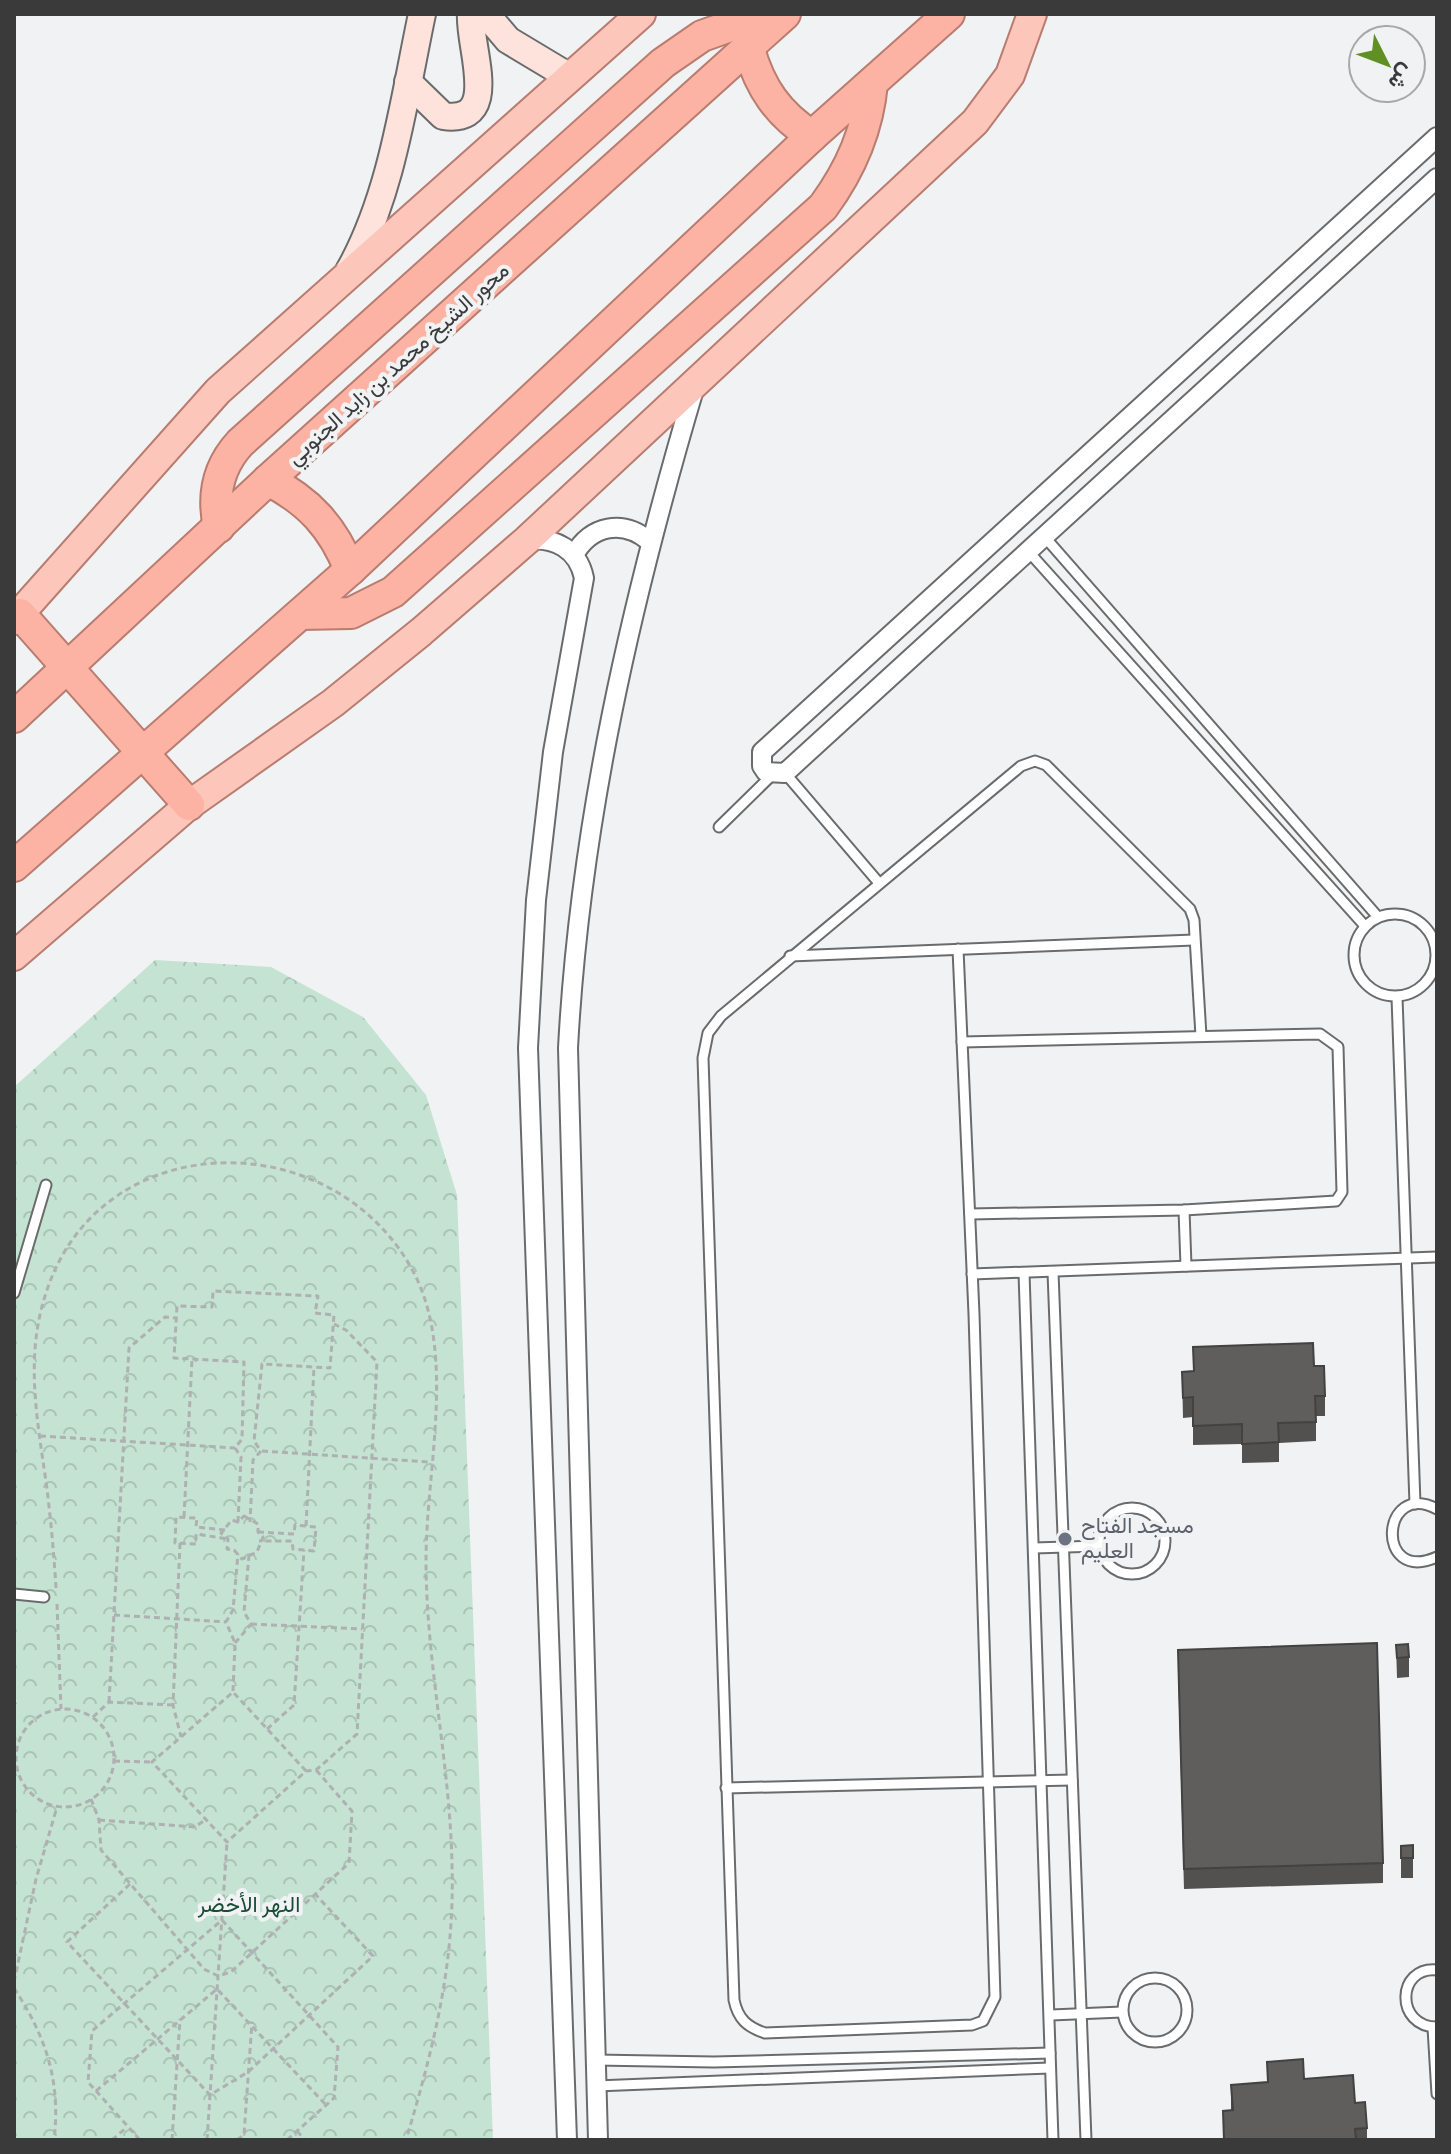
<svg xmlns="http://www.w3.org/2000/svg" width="1451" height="2154" font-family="'Source Sans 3',Vazirmatn,sans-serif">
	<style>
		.park { fill: url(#park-crowns) }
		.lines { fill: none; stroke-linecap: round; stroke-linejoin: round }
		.service-casing { stroke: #6a6b6c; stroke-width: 13 }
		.minor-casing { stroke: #6a6b6c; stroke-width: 22 }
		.secondary-casing { stroke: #6a6b6c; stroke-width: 30 }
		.primary-casing { stroke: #b87c70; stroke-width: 32 }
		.trunk-casing { stroke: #b87c70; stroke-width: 34 }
		.path { stroke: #afb0b1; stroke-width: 3; stroke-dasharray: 6 4; stroke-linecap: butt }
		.service { stroke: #fff; stroke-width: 9 }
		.minor { stroke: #fff; stroke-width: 18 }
		.secondary { stroke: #fee2dc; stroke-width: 26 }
		.primary { stroke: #fdc6ba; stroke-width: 28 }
		.trunk { stroke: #fcb3a3; stroke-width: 30 }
		.wall { fill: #525150 }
		.building { fill: #5f5e5d; stroke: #424241; stroke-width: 2 }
		.worship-dot { fill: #6b7280; stroke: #f1f2f3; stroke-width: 3 }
		.labels { text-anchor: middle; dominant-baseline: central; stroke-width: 8; stroke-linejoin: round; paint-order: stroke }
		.street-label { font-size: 22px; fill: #3a3a3b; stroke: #f1f2f3 }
		.worship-label { font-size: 22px; fill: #5b616d; stroke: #f1f2f3; text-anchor: start }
		.park-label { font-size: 22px; fill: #164d36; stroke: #f1f2f3 }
	</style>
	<defs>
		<pattern id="park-crowns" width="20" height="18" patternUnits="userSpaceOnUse" patternTransform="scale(2)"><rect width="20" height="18" fill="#c4e3d2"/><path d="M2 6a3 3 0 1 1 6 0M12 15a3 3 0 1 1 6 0" fill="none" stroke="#a9c4b5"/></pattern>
	</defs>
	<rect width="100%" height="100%" fill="#f1f2f3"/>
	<path class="park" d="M 155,960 L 271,967 L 363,1017 L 426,1095 L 457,1195 L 493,2140 L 14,2140 L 14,1705 L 17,1701 L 14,1697 L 14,1087 Z"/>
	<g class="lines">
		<g class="service-casing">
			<g id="service">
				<path d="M 1043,535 L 1378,917"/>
				<path d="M 1028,551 L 1365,926"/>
				<path d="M 785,773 L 879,883"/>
				<path d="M 719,827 L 772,775"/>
				<circle cx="1395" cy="955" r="41"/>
				<path d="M 958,949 L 974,1314 L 995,1997 L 983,2021 L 972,2025 L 765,2033 C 747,2027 738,2019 734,2000 L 703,1058 L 708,1033 L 721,1016 L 1021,766 L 1035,761 L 1046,765 L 1190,909 L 1194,920 L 1201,1036"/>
				<path d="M 790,956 L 1194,940"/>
				<path d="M 1397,997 L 1415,1504"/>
				<path d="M 962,1042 L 1320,1034 L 1338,1047 L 1342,1192 L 1336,1201 L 1184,1210 L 970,1214"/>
				<path d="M 1184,1210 L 1186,1266"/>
				<path d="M 1053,1272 L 1086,2140"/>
				<path d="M 1024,1273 L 1053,2140"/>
				<path d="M 972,1274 L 1437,1257"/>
				<path d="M 14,1293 L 46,1185"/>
				<circle cx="1132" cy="1541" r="33"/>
				<path d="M 1437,1509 C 1381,1479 1374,1585 1437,1557"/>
				<path d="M 1034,1548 L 1099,1546"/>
				<path d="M 14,1594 L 44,1597"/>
				<path d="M 726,1788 L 1072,1780"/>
				<path d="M 1437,1970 C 1396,1966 1395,2027 1437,2027"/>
				<circle cx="1155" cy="2010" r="32"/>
				<path d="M 1051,2015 L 1122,2012"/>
				<path d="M 1433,2028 L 1437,2094"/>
				<path d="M 595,2060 L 714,2062 L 1050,2053"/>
				<path d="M 596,2086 L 1050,2068"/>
			</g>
		</g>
		<g class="minor-casing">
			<g id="minor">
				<path d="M 1437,137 L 762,752 L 762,766 L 766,772 L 785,773 L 1437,178"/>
				<path d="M 527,540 C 555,537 578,549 584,578 L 553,752 L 536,900 L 528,1048 L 567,2140"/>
				<path d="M 574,555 C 591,525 623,519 649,541"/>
				<path d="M 598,2140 L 568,1048 C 580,822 631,602 695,386"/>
			</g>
		</g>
		<g class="secondary-casing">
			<g id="secondary">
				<path d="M 486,14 L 508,40 L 568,76"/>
				<path d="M 408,82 L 443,116 C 503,125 468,46 471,14"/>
				<path d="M 349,271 C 392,195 404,99 422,14"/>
			</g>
		</g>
		<g class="primary-casing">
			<g id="primary">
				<path d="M 14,620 L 218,391 L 641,14"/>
				<path d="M 14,956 L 189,805 L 333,703 L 421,632 L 527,540 L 975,122 L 1010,75 L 1032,14"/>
			</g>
		</g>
		<g class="trunk-casing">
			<g id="trunk">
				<path d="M 749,49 C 760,88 778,114 812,136"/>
				<path d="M 268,480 C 309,501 333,527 350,570"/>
				<path d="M 219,527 C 212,495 218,467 240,443 L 663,63 L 702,36 L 764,14"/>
				<path d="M 20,614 L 189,805"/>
				<path d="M 301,614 L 351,613 L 393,592 L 823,207 C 851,169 868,130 872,83"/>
				<path d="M 14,717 L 268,480 L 785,14"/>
				<path d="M 14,866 L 350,570 L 812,136 L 949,14"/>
			</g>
		</g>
		<g class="path">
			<path d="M 40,1436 L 235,1448"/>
			<path d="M 262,1451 L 429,1462"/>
			<path d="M 244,1516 L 258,1524 L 258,1532 L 263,1537 L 257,1552 L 242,1559 L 234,1550 L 227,1549 L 228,1539 L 221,1533 L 232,1520 L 238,1522 Z"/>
			<path d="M 184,1517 L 192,1359"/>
			<path d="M 238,1522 L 241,1457 L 235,1448 L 242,1439 L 244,1362 L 174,1358 L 177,1306 L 212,1307 L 213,1291 L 318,1296 L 315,1313 L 334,1315 L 330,1368 L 262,1364 L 254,1441 L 261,1451 L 253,1460 L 250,1522"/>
			<path d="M 306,1526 L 314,1367"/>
			<path d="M 225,1530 L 196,1527 L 197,1518 L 176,1517 L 175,1543 L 196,1544 L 196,1534 L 228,1539"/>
			<path d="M 258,1532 L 294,1534 L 295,1525 L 316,1527 L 314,1551 L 293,1549 L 292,1541 L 259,1541"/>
			<path d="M 180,1543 L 173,1705 L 181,1737"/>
			<path d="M 56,1588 C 54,1555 51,1522 47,1489 C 38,1423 24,1359 46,1293 C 100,1123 337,1122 415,1275 C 456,1357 426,1471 426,1560 C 426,1663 450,1762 452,1865 C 455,1964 434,2046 406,2140"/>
			<path d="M 57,1604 L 61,1709"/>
			<path d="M 114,1615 L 226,1622"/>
			<path d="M 251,1624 L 362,1629"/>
			<path d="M 235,1643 L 251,1624 L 244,1612 L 249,1555"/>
			<path d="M 233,1691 L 235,1643 L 226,1622 L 233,1610 L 238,1554"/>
			<path d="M 109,1702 L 129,1348 L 165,1317 L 176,1318"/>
			<circle cx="65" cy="1758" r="49"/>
			<path d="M 93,1717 L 109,1702 L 173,1705"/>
			<path d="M 267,1729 L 294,1705 L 304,1550"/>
			<path d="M 114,1761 L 151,1762"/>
			<path d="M 306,1771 L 233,1692 L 152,1762 L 227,1842 L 306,1771 L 316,1770 L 357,1734 L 377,1362 L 346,1330 L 334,1324"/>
			<path d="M 91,1799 L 99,1820 L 101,1850 L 204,1969 L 218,1976 L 231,1972 L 349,1863 L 352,1811 L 316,1770"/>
			<path d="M 99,1820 L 195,1827 L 205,1820"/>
			<path d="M 130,1884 L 67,1942 L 210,2095 L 248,2072 L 373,1956 L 315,1894"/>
			<path d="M 14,1982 L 36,1879 L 57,1807"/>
			<path d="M 14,1988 C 46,2037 61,2081 54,2140"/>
			<path d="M 96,2091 L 217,1989 L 326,2105"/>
			<path d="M 297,2131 L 305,2140"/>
			<path d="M 112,2140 L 127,2127"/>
			<path d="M 140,2140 L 88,2082 L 92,2031 L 222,1920 L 338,2047 L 334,2098 L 287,2140"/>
			<path d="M 172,2140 L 180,2019"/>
			<path d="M 187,2140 L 203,2140"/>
			<path d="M 207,2140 L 227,1842"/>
			<path d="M 237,2140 L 244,2135 L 252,2022"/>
		</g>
		<use href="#service" class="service"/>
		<use href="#minor" class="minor"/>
		<use href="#secondary" class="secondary"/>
		<use href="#primary" class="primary"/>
		<use href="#trunk" class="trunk"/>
	</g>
	<g class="wall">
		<path d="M 1193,1347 L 1314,1366 L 1325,1396 L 1325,1416 L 1316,1416 L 1316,1441 L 1279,1443 L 1279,1462 L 1242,1463 L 1242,1444 L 1193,1445 L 1193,1417 L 1183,1418 L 1182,1372 L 1193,1371 Z"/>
		<path d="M 1396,1645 L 1409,1657 L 1409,1677 L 1397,1678 Z"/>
		<path d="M 1178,1670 L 1383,1863 L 1383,1883 L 1184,1889 Z"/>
		<path d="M 1413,1845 L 1413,1878 L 1401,1878 L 1401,1846 Z"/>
		<path d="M 1267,2062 L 1304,2079 L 1355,2103 L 1367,2128 L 1367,2140 L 1223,2140 L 1223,2111 L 1231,2111 L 1231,2085 L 1267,2082 Z"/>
	</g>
	<g class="building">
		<path d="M 1313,1343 L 1314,1366 L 1324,1366 L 1325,1396 L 1315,1396 L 1316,1422 L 1278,1423 L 1279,1442 L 1242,1444 L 1242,1424 L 1193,1426 L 1193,1397 L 1183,1398 L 1182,1372 L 1194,1371 L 1193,1347 Z"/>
		<path d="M 1377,1643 L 1383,1863 L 1184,1869 L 1178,1650 Z"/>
		<path d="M 1408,1644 L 1409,1657 L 1397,1658 L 1396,1645 Z"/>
		<path d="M 1413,1845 L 1413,1858 L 1401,1858 L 1401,1846 Z"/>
		<path d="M 1303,2059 L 1304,2079 L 1353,2075 L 1355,2103 L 1365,2102 L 1367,2128 L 1355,2129 L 1356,2140 L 1224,2140 L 1223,2111 L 1233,2110 L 1231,2085 L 1268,2082 L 1267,2062 Z"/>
	</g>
	<circle class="worship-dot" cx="1065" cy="1539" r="8"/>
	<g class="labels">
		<g class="street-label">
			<text transform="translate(398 364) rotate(-42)">محور الشيخ محمد بن زايد الجنوبي</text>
		</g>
		<g class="worship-label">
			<text x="1081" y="1526">مسجد الفتاح<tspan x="1081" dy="25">العليم</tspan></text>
		</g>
		<g class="park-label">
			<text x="249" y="1905">النهر الأخضر</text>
		</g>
	</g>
	<rect width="1451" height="2154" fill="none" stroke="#3a3a3b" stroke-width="32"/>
	<g transform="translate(1387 64) rotate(132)"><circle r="38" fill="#f1f2f3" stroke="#a8a8a9" stroke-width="2"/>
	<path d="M0-6L14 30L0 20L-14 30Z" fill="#608f24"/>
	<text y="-12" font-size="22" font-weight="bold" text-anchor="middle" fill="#3a3a3b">ش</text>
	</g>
</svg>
